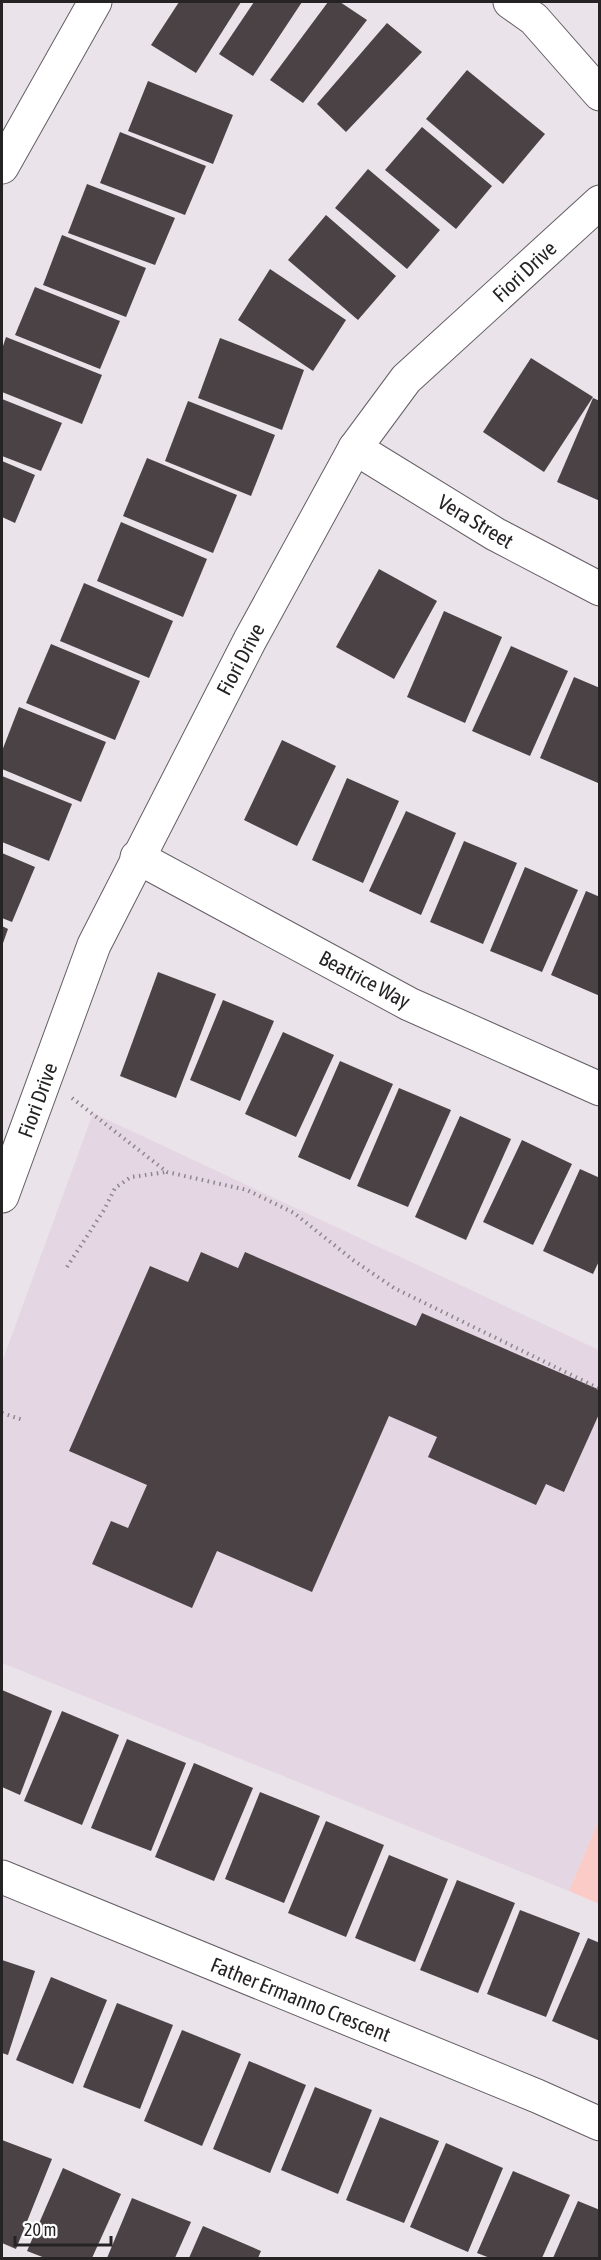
<svg xmlns="http://www.w3.org/2000/svg" width="601" height="2260" font-family="'Asap Condensed',sans-serif">
	<style>
		.built { fill: #e4d7e3 }
		.green { fill: #fbccc7 }
		.building { fill: #4a4245 }
		.lines { fill: none; stroke-linecap: round; stroke-linejoin: round }
		.minor-casing { stroke: #645e64; stroke-width: 35 }
		.path { stroke: #8c878b; stroke-width: 4; stroke-dasharray: 1.5 4.5; stroke-linecap: butt }
		.minor { stroke: #fff; stroke-width: 33 }
		.labels { text-anchor: middle; dominant-baseline: central; stroke-width: 6; stroke-linejoin: round; paint-order: stroke }
		.street-label { font-size: 21px; fill: #262325; stroke: #fff }
	</style>
	<rect width="100%" height="100%" fill="#eae4ea"/>
	<path class="built" d="M 93,1113 L 599,1350 L 599,1819 L 569,1891 L 2,1663 L 2,1362 Z"/>
	<path class="green" d="M 599,1819 L 599,1904 L 569,1891 Z"/>
	<g class="building">
		<path d="M 179,2 L 241,2 L 196,73 L 151,45 Z"/>
		<path d="M 254,2 L 302,2 L 253,76 L 219,54 Z"/>
		<path d="M 328,2 L 340,2 L 367,20 L 303,103 L 270,80 Z"/>
		<path d="M 387,23 L 422,52 L 346,132 L 317,104 Z"/>
		<path d="M 467,70 L 545,134 L 503,184 L 426,119 Z"/>
		<path d="M 148,81 L 233,115 L 213,164 L 128,131 Z"/>
		<path d="M 422,127 L 492,186 L 456,229 L 385,170 Z"/>
		<path d="M 120,132 L 206,166 L 185,215 L 100,183 Z"/>
		<path d="M 368,169 L 440,230 L 407,269 L 335,208 Z"/>
		<path d="M 87,184 L 175,218 L 155,265 L 68,233 Z"/>
		<path d="M 326,215 L 396,276 L 358,320 L 288,260 Z"/>
		<path d="M 62,235 L 146,268 L 126,317 L 43,285 Z"/>
		<path d="M 270,269 L 346,320 L 313,371 L 238,320 Z"/>
		<path d="M 35,287 L 120,321 L 100,369 L 15,335 Z"/>
		<path d="M 6,337 L 102,375 L 82,424 L 2,392 L 2,349 Z"/>
		<path d="M 220,338 L 304,370 L 282,430 L 198,398 Z"/>
		<path d="M 531,358 L 593,397 L 544,472 L 483,432 Z"/>
		<path d="M 593,398 L 600,401 L 600,501 L 557,482 Z"/>
		<path d="M 2,399 L 62,423 L 41,471 L 2,456 Z"/>
		<path d="M 188,401 L 275,435 L 251,496 L 165,461 Z"/>
		<path d="M 147,458 L 237,495 L 213,553 L 123,516 Z"/>
		<path d="M 2,461 L 35,475 L 15,523 L 2,517 Z"/>
		<path d="M 121,522 L 207,559 L 183,617 L 97,581 Z"/>
		<path d="M 379,569 L 437,601 L 394,679 L 336,647 Z"/>
		<path d="M 84,583 L 173,621 L 149,678 L 60,641 Z"/>
		<path d="M 444,611 L 502,637 L 465,723 L 407,697 Z"/>
		<path d="M 51,644 L 140,681 L 115,740 L 26,703 Z"/>
		<path d="M 511,646 L 568,671 L 530,756 L 472,731 Z"/>
		<path d="M 574,677 L 600,688 L 598,783 L 540,758 Z"/>
		<path d="M 19,707 L 106,742 L 81,802 L 2,769 L 2,751 Z"/>
		<path d="M 282,740 L 336,766 L 297,846 L 244,820 Z"/>
		<path d="M 2,776 L 72,804 L 49,861 L 2,842 Z"/>
		<path d="M 347,778 L 399,801 L 363,883 L 312,860 Z"/>
		<path d="M 406,811 L 456,833 L 421,915 L 369,891 Z"/>
		<path d="M 464,841 L 517,863 L 483,944 L 430,922 Z"/>
		<path d="M 2,853 L 35,867 L 12,922 L 2,918 Z"/>
		<path d="M 525,867 L 578,890 L 542,972 L 490,951 Z"/>
		<path d="M 586,891 L 600,897 L 600,996 L 551,975 Z"/>
		<path d="M 2,926 L 8,929 L 2,946 Z"/>
		<path d="M 158,972 L 216,994 L 176,1098 L 120,1076 Z"/>
		<path d="M 223,1000 L 274,1021 L 240,1101 L 190,1080 Z"/>
		<path d="M 283,1032 L 334,1055 L 296,1137 L 245,1114 Z"/>
		<path d="M 340,1061 L 393,1084 L 350,1180 L 298,1157 Z"/>
		<path d="M 399,1088 L 451,1110 L 408,1207 L 357,1186 Z"/>
		<path d="M 460,1116 L 511,1139 L 466,1240 L 415,1217 Z"/>
		<path d="M 522,1140 L 572,1164 L 533,1245 L 483,1222 Z"/>
		<path d="M 580,1169 L 600,1178 L 600,1259 L 593,1274 L 543,1251 Z"/>
		<path d="M 201,1252 L 238,1268 L 245,1252 L 416,1326 L 422,1313 L 600,1390 L 600,1412 L 564,1492 L 546,1484 L 536,1505 L 428,1457 L 437,1437 L 389,1416 L 312,1592 L 217,1551 L 192,1608 L 92,1564 L 111,1521 L 128,1528 L 147,1485 L 69,1451 L 150,1266 L 188,1282 Z"/>
		<path d="M 2,1690 L 52,1711 L 20,1795 L 2,1787 Z"/>
		<path d="M 62,1711 L 119,1735 L 82,1825 L 24,1801 Z"/>
		<path d="M 127,1739 L 186,1763 L 151,1851 L 91,1828 Z"/>
		<path d="M 194,1763 L 253,1788 L 214,1881 L 155,1857 Z"/>
		<path d="M 260,1792 L 320,1816 L 284,1903 L 225,1879 Z"/>
		<path d="M 326,1821 L 384,1845 L 346,1937 L 288,1913 Z"/>
		<path d="M 389,1855 L 448,1879 L 415,1962 L 355,1938 Z"/>
		<path d="M 457,1880 L 515,1903 L 478,1993 L 420,1970 Z"/>
		<path d="M 520,1910 L 580,1933 L 546,2017 L 487,1994 Z"/>
		<path d="M 588,1938 L 600,1943 L 600,2041 L 552,2021 Z"/>
		<path d="M 2,1960 L 35,1971 L 8,2055 L 2,2053 Z"/>
		<path d="M 51,1977 L 107,2000 L 73,2084 L 16,2060 Z"/>
		<path d="M 117,2003 L 173,2025 L 140,2109 L 83,2087 Z"/>
		<path d="M 182,2030 L 241,2054 L 202,2146 L 144,2121 Z"/>
		<path d="M 249,2061 L 306,2085 L 270,2173 L 213,2149 Z"/>
		<path d="M 315,2087 L 372,2110 L 338,2194 L 281,2170 Z"/>
		<path d="M 380,2117 L 439,2141 L 404,2223 L 346,2200 Z"/>
		<path d="M 2,2140 L 52,2159 L 16,2249 L 2,2243 Z"/>
		<path d="M 446,2143 L 503,2168 L 468,2252 L 410,2227 Z"/>
		<path d="M 63,2168 L 121,2194 L 92,2258 L 45,2258 L 27,2251 Z"/>
		<path d="M 513,2171 L 570,2195 L 542,2258 L 490,2258 L 477,2253 Z"/>
		<path d="M 132,2198 L 191,2222 L 175,2258 L 107,2258 Z"/>
		<path d="M 578,2201 L 600,2210 L 600,2258 L 553,2258 Z"/>
		<path d="M 203,2226 L 261,2251 L 258,2258 L 189,2258 Z"/>
	</g>
	<g class="lines">
		<g class="minor-casing">
			<g id="minor">
				<path d="M 510,2 L 534,19 L 600,94"/>
				<path d="M 2,167 L 95,2"/>
				<path d="M 355,448 L 495,534 L 600,589"/>
				<path d="M 137,857 L 409,1004 L 600,1089"/>
				<path d="M 2,1196 L 94,945 L 250,640 L 355,448 L 406,379 L 600,202"/>
				<path d="M 2,1877 L 537,2096 L 600,2124"/>
			</g>
		</g>
		<g class="path">
			<path d="M 72,1098 L 167,1172 L 247,1190 L 294,1213 L 353,1260 L 394,1288 L 600,1389"/>
			<path d="M 67,1267 L 104,1210 L 115,1188 L 131,1177 L 167,1172"/>
			<path d="M 2,1413 L 23,1420"/>
		</g>
		<use href="#minor" class="minor"/>
	</g>
	<g class="labels">
		<g class="street-label">
			<text transform="translate(524 271) rotate(-43)">Fiori Drive</text>
			<text transform="translate(476 521) rotate(31)">Vera Street</text>
			<text transform="translate(240 659) rotate(-62)">Fiori Drive</text>
			<text transform="translate(365 979) rotate(28)">Beatrice Way</text>
			<text transform="translate(37 1100) rotate(-70)">Fiori Drive</text>
			<text transform="translate(301 1999) rotate(22)">Father Ermanno Crescent</text>
		</g>
	</g>
	<rect width="601" height="2260" fill="none" stroke="#262325" stroke-width="6"/>
	<path d="M15 2236v9h96v-9" fill="none" stroke="#262325" stroke-width="3"/>
	<text x="24" y="2236" font-size="18" fill="#262325" stroke="#ffffff" stroke-width="4.5" paint-order="stroke">20 m</text>
</svg>
